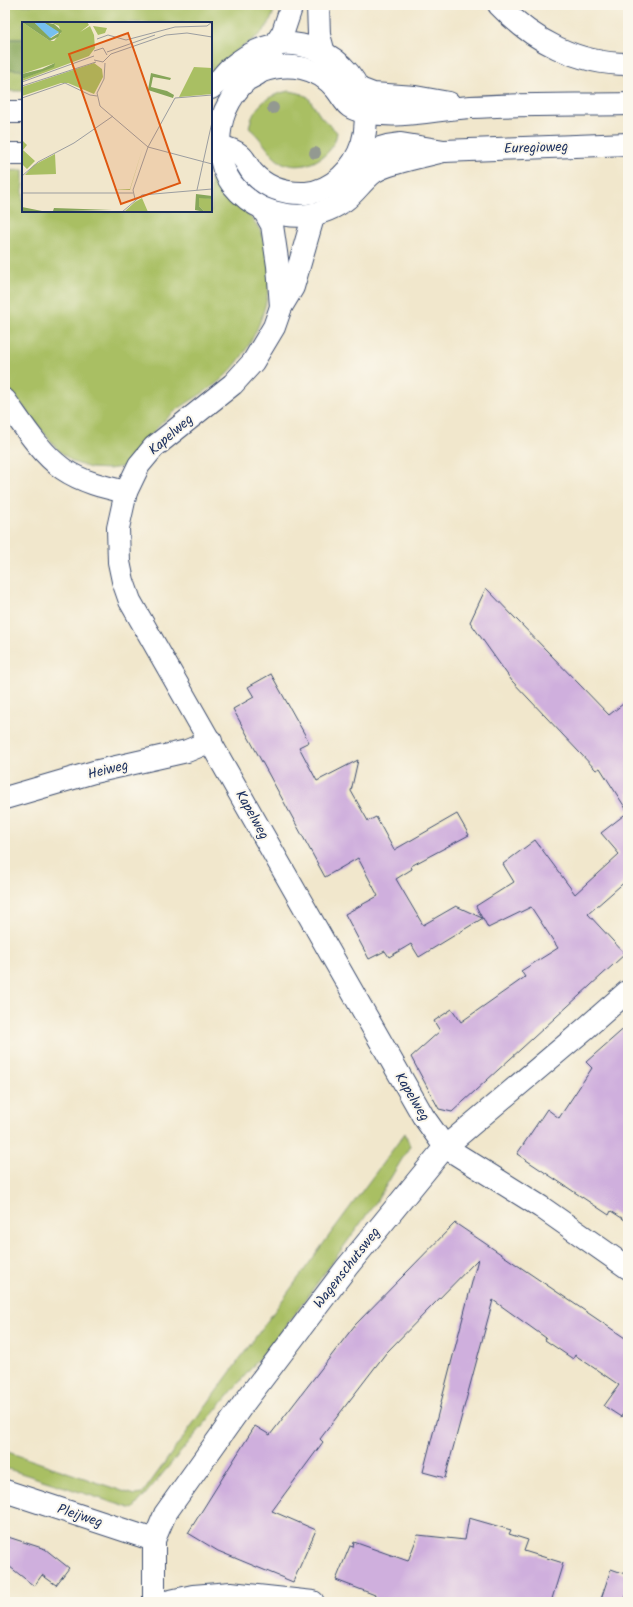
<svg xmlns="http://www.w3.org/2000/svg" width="633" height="1607" font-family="Kalam,sans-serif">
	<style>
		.green { fill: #a9bf63; stroke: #627760 }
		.forest { fill: #86a659; stroke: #506a5c }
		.building { fill: #cfafdd }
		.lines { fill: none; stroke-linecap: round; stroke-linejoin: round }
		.minor-casing { stroke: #3b4b6e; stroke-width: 24 }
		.major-casing { stroke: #3b4b6e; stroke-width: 24 }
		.minor { stroke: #fff; stroke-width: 22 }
		.major { stroke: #fff; stroke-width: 22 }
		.tree { fill: #939991 }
		.labels { text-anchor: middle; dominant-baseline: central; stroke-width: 4; stroke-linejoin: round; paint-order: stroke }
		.street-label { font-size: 14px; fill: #1b2f5e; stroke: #fbf7ec }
		.inset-road { fill: none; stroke: #9b9da0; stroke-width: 1 }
		.view { fill: #de5710; fill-opacity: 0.15; stroke: #de5710; stroke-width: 2 }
		.inset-edge { fill: none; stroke: #1b2f5e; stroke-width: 2 }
	</style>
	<rect width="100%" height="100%" fill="#fbf7ec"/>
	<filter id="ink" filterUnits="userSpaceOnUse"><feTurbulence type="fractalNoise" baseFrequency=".025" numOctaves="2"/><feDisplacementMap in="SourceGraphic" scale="8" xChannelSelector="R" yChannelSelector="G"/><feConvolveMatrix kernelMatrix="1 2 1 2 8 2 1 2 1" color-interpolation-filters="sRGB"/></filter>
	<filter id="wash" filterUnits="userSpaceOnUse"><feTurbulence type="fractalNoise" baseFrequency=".012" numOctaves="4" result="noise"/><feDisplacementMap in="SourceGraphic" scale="16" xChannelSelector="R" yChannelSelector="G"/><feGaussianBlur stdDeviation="0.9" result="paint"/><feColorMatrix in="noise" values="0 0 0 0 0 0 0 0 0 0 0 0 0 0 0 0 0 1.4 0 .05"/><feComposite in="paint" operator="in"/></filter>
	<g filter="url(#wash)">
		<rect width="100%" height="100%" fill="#f1e7cc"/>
		<g class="green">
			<path d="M 5,5 L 275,5 C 270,34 253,38 232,54 C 224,60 218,67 211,73 L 211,23 L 23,23 L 23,39 L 5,39 Z"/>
			<path d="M 5,69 L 23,70 L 23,91 L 5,91 Z"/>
			<path d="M 290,91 L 299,93 L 308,97 L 321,117 L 337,132 C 336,143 329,154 319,159 C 306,168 285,169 273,156 C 265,146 259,136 249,128 C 253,106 268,94 290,91 Z"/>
			<path d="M 23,170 L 23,211 L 211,211 L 211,178 C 218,184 224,191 230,197 C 242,209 255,219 262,234 C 282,276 261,338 230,371 C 212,391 187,400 167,418 C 153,431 141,447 129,462 L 122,467 L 109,469 L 90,468 L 73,462 L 58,450 L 5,384 L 5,171 Z"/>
			<path d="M 405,1133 L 410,1146 L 376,1202 L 284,1329 L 133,1509 L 5,1468 L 5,1451 L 134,1495 L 142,1494 L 331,1233 Z"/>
		</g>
		<path class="forest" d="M 5,39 L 23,39 L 23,70 L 5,69 Z"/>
		<g id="blocks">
			<g class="building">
				<path d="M 486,588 L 609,715 L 628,700 L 628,812 L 600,768 L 596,770 L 512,681 L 470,622 Z"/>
				<path d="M 271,674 L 309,742 L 299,747 L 317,781 L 358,760 L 351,791 L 368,821 L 376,817 L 394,850 L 457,814 L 469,835 L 411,866 L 412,869 L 396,879 L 423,925 L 456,906 L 482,918 L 476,906 L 514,882 L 503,864 L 535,840 L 575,894 L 619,854 L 601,833 L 628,812 L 628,879 L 588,914 L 625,954 L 452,1112 L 439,1109 L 411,1057 L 440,1031 L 434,1021 L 452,1009 L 461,1022 L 525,977 L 521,971 L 558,948 L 531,907 L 488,928 L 483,918 L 419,957 L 411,944 L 389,957 L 385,951 L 369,959 L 345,914 L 378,896 L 358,858 L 325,877 L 233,709 L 254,697 L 248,687 Z"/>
				<path d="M 628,1025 L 628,1222 L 611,1211 L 609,1215 L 517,1154 L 547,1109 L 559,1118 L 592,1068 L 586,1062 Z"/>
				<path d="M 455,1223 L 628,1340 L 628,1406 L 621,1417 L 604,1406 L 619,1385 L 575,1355 L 573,1359 L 545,1340 L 546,1338 L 493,1300 L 445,1478 L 423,1472 L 478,1259 L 386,1353 L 320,1439 L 323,1442 L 272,1511 L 316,1530 L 293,1582 L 218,1551 L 188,1533 L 255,1426 L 270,1435 L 355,1325 Z"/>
				<path d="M 469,1518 L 511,1530 L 509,1534 L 528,1540 L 524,1551 L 563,1563 L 551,1602 L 384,1602 L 374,1598 L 375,1595 L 336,1580 L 350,1546 L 353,1547 L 354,1542 L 408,1561 L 418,1535 L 465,1540 Z"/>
				<path d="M 5,1536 L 45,1549 L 69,1568 L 56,1585 L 42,1575 L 34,1586 L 5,1563 Z"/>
				<path d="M 611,1569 L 628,1575 L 628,1590 L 624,1602 L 600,1602 Z"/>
			</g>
		</g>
	</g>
	<g filter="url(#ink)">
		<use href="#blocks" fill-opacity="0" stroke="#3b4b6e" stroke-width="1"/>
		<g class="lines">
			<g class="minor-casing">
				<g id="minor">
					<path d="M 318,5 L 319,35 L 324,53"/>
					<path d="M 499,5 C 533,41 578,64 628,64"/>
					<path d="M 275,45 L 283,32 L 292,5"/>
					<path d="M 263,209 L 272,225 L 278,266 L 281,307"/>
					<path d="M 314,214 L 293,287 L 281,307 L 274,327 L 253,362 L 233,384 L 154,447 L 139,465 L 126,492 L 118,528 L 119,562 L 123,581 L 130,601 L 423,1116 L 445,1147 L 541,1207 L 628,1268"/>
					<path d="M 5,400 C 21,422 40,453 63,469 C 82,482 104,487 126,492"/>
					<path d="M 5,798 L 94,772 L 187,751 L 211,741"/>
					<path d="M 5,1491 L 154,1540"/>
					<path d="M 154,1602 L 154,1540 L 165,1514 L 244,1403 L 347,1267 L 445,1147 L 586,1028 L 628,991"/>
					<path d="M 166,1602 L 193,1596 L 231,1593 L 313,1602"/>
				</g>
			</g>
			<g class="major-casing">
				<g id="major">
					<path d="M 275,45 C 271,52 267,65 261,71 C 258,75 252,77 248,79 C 238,87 230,100 225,111 C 216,134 217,164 232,184 C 259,218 308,226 344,201 C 355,193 363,180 374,172 C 389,162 426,156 444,151"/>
					<path d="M 262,71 C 288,62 317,66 336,89 C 347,103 345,108 365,112 C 401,119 435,109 471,107 C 523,104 576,105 628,104"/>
					<path d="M 211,88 C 218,83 222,76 228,70 C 241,59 258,48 275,45 C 289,42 304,45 317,50 C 369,71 383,137 341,177 C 332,185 319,192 306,193 C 285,194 266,188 252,172 C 248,167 246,161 242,157 C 235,149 221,146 211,146"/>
					<path d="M 360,89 L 373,94 L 415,97 L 449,103"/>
					<path d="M 5,112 L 23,112"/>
					<path d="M 5,154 L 23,154"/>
					<path d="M 357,159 L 369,151 L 387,146 L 401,144 L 444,151 L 628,144"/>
				</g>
			</g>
			<use href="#minor" class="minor"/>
			<use href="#major" class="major"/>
		</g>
		<g class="tree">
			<circle cx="273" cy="108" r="6"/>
			<circle cx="315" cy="153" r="6"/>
		</g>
	</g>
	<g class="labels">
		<g class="street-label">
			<text transform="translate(536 148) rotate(-2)">Euregioweg</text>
			<text transform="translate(171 435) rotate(-41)">Kapelweg</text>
			<text transform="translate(108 770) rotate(-14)">Heiweg</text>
			<text transform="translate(252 815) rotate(61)">Kapelweg</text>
			<text transform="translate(412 1097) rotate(59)">Kapelweg</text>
			<text transform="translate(347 1268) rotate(-52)">Wagenschutsweg</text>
			<text transform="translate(80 1516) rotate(18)">Pleijweg</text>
		</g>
	</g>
	<g transform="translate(22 22)">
		<rect width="190" height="190" fill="#f1e7cc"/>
		<path d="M 0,0 L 28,19 L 32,19 L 39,11 L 37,4 L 28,0 L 65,0 L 67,3 L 58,10 L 68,4 L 72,13 L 73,26 L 67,34 L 0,59 L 0,57 L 20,49 L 33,41 L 0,52 ZM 71,4 L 85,6 L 83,11 L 76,13 ZM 72,41 L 80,47 L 81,55 L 72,72 L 46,61 L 39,61 L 0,74 L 0,65 ZM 172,45 L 190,46 L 190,72 L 157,75 ZM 0,118 L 5,123 L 1,128 L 13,139 L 5,147 L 0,142 ZM 121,125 L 108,168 L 91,167 L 108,167 ZM 33,132 L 34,152 L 3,153 L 12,143 ZM 177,175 L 190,177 L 190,190 L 183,190 L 177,184 ZM 120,176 L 126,190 L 102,190 L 113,180 Z" fill="#a9bf63"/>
		<path d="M 0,0 L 13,1 L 29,16 L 37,11 L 21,0 L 32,2 L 40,9 L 36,15 L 28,19 ZM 33,41 L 32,45 L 0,57 L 0,52 L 20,47 ZM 129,51 L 149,56 L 148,58 L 131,55 L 129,65 L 145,69 L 152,73 L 151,76 L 126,68 ZM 174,172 L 190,174 L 190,177 L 177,176 L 177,184 L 183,190 L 173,188 ZM 0,185 L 20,189 L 31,189 L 32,186 L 90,188 L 0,190 Z" fill="#86a659"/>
		<path d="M 12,0 L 21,0 L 37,10 L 28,16 Z" fill="#76c0ef"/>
		<path class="inset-road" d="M 75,17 L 86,13 L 104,18 L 153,5 L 185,4 L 190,0M 72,29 L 81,26 L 85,33M 85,30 L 133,13M 72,38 L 81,40 L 89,32 L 144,13 L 165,11 L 190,15M 83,41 L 82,57 L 75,71 L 78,84 L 126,125 L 190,142M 0,60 L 72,34M 0,64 L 74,40M 0,76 L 43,61 L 68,73 L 75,74M 0,154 L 16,140 L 52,121 L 91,94M 175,168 L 190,100M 0,171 L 111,171M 113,177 L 111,168 L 126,125 L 153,76 L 190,73M 100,190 L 120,173 L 190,167"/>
		<path class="view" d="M 106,11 L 158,161 L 99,182 L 47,32 Z"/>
		<rect width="190" height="190" class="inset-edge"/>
	</g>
	<rect width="633" height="1607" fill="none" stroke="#fbf7ec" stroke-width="20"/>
</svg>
